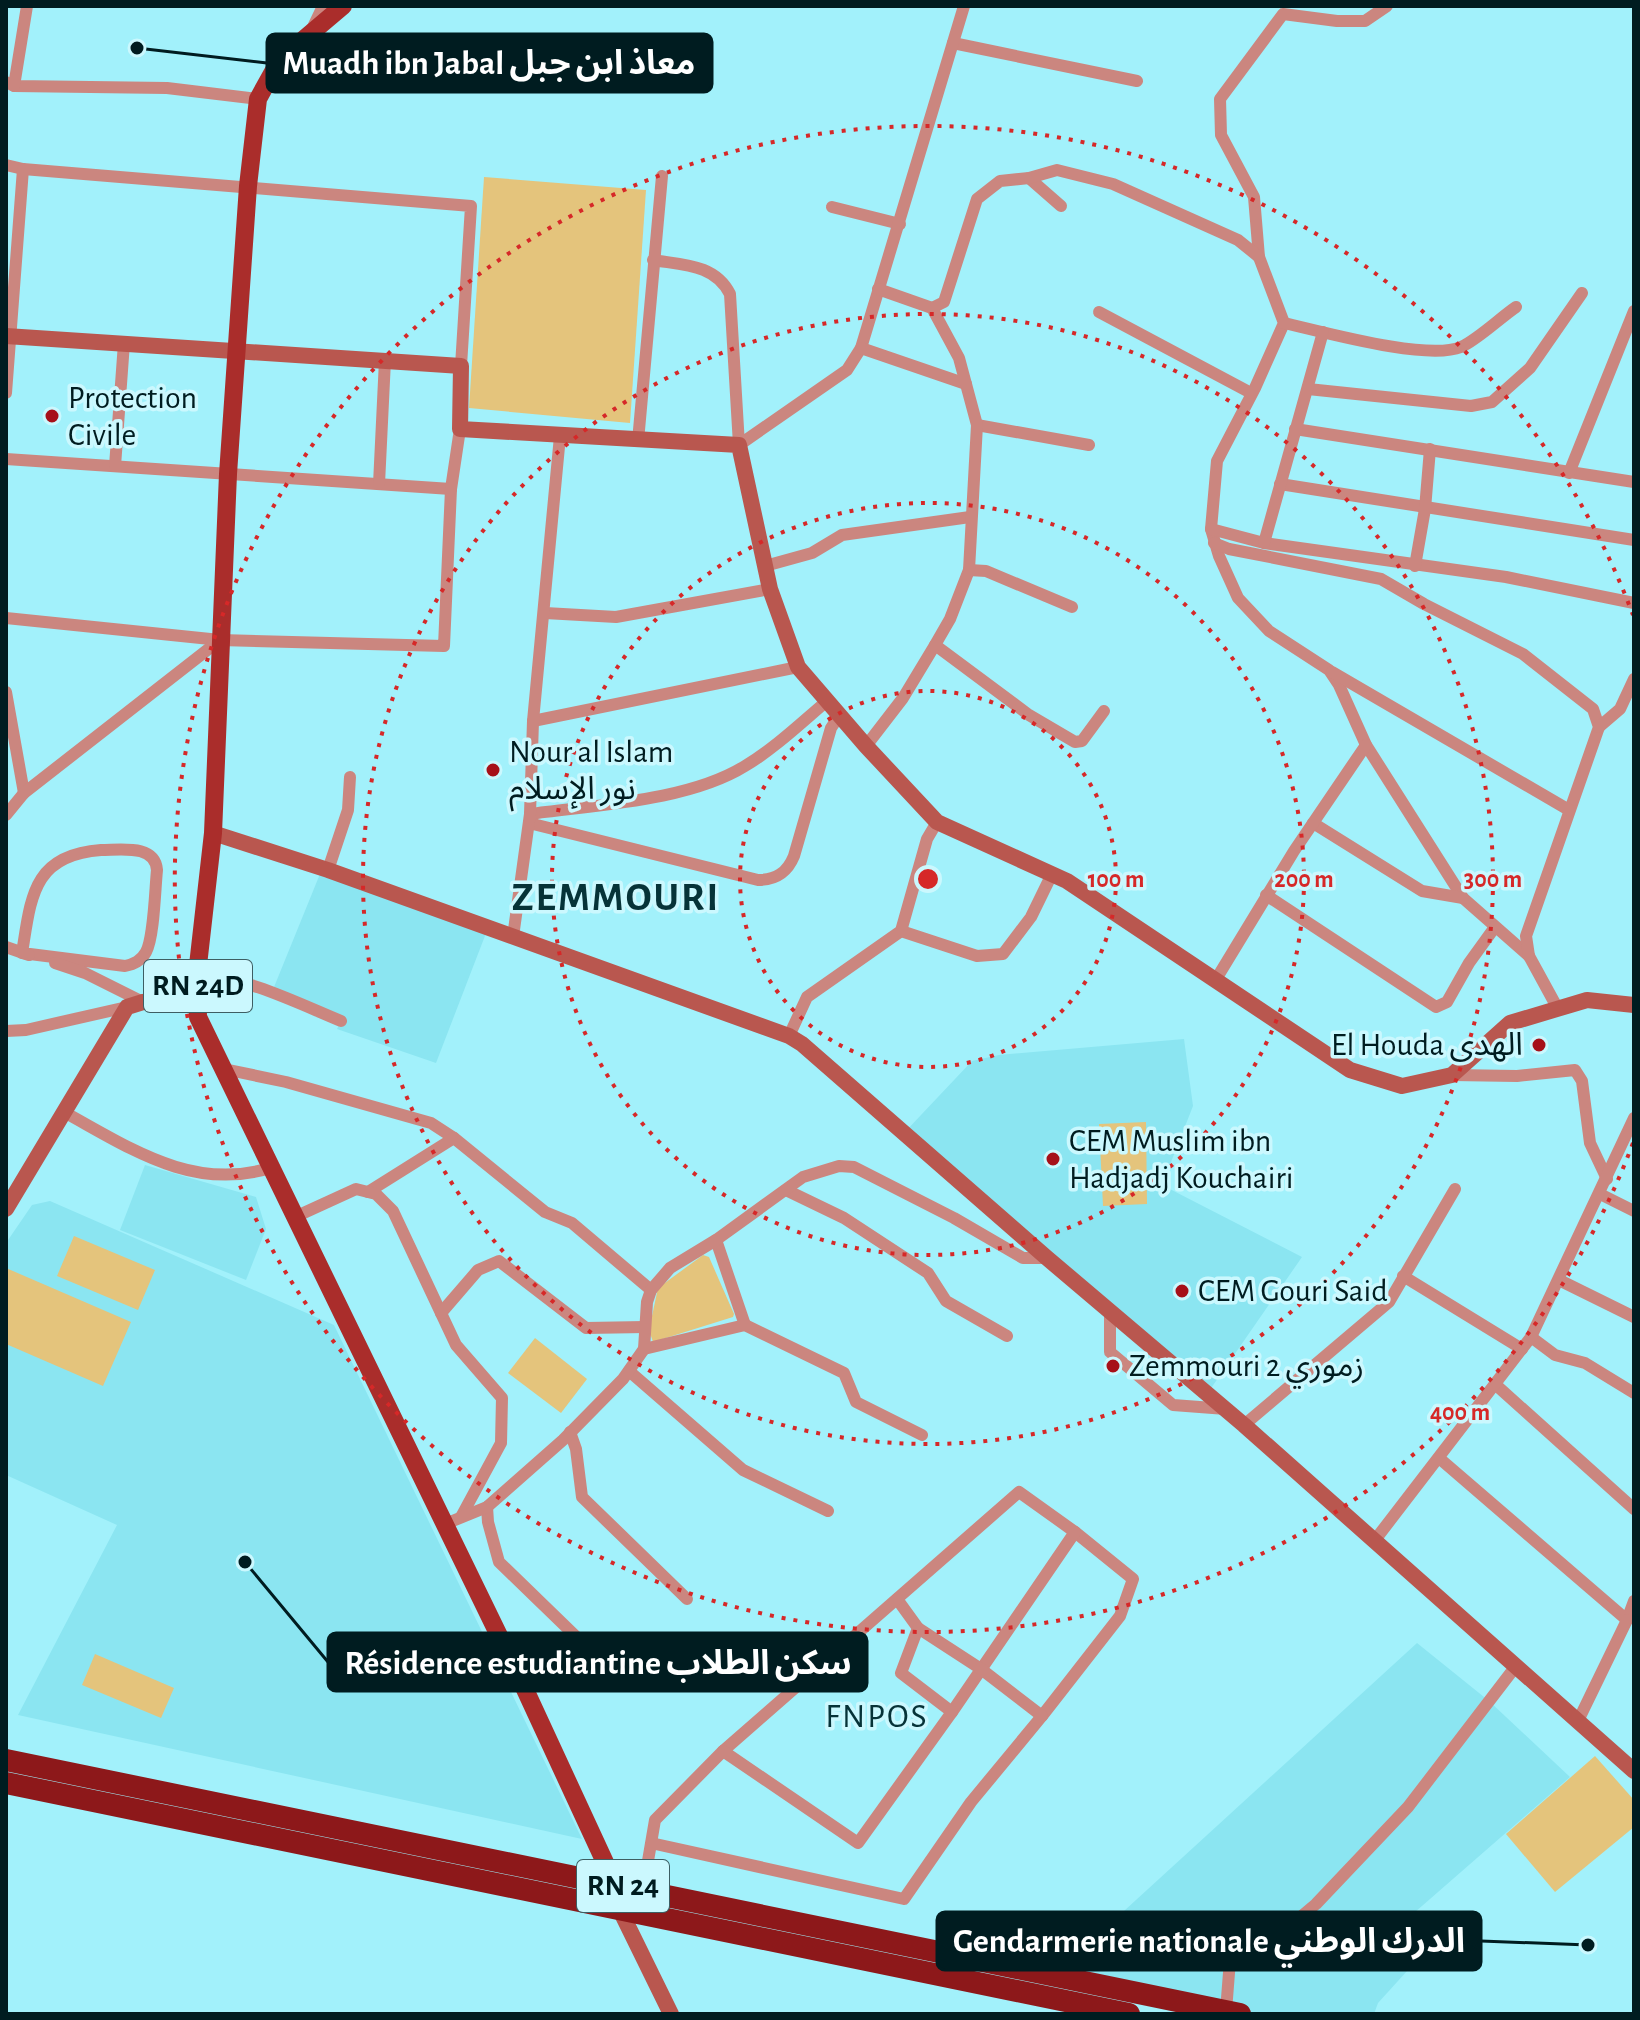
<svg xmlns="http://www.w3.org/2000/svg" width="1640" height="2020" font-family="'Alegreya Sans','Noto Sans Arabic',sans-serif">
	<style>
		.built { fill: #8be5f1 }
		.green { fill: #e4c47c }
		.lines { fill: none; stroke-linecap: round; stroke-linejoin: round }
		.street { stroke: #cb867f; stroke-width: 12 }
		.secondary { stroke: #b9574f; stroke-width: 16 }
		.primary { stroke: #aa2d2b; stroke-width: 18 }
		.highway { stroke: #8d181a; stroke-width: 22 }
		.ring { fill: none; stroke: #d62828; stroke-width: 4; stroke-dasharray: 4 8 }
		.poi-dot { fill: #a61019; stroke: #cbf8fe; stroke-width: 3 }
		.labels { text-anchor: middle; dominant-baseline: central; stroke-width: 7; stroke-linejoin: round; paint-order: stroke }
		.shield { fill: #cbf8fe; stroke: #3d5e63; stroke-width: 2 }
		.shield-label { font-size: 30px; font-weight: bold; fill: #001c20 }
		.poi-label { font-size: 32px; fill: #001c20; stroke: #cbf8fe; text-anchor: start }
		.neighbourhood-label { font-size: 34px; letter-spacing: 2px; fill: #063338; stroke: #cbf8fe }
		.district-label { font-size: 40px; font-weight: bold; letter-spacing: 2px; fill: #063338; stroke: #cbf8fe }
		.centre { fill: #d62828; stroke: #cbf8fe; stroke-width: 4 }
		.ring-label { font-size: 24px; text-anchor: middle; font-weight: bold; fill: #d62828; stroke: #cbf8fe; stroke-width: 7; stroke-linejoin: round; paint-order: stroke }
		.leader { fill: none; stroke: #001c20; stroke-width: 3 }
		.callout-dot { fill: #001c20; stroke: #cbf8fe; stroke-width: 3 }
		.callout { fill: #001c20; stroke: #001c20; stroke-width: 3 }
		.callout-label { font-size: 34px; text-anchor: middle; font-weight: bold; fill: #fff }
	</style>
	<rect width="100%" height="100%" fill="#a2f1fb"/>
	<g class="built">
		<path d="M 322,869 L 488,928 L 436,1063 L 337,1029 L 341,1021 L 272,992 Z"/>
		<path d="M 1184,1039 L 1193,1106 L 1162,1185 L 1302,1257 L 1207,1394 L 904,1133 L 972,1061 L 999,1055 Z"/>
		<path d="M 145,1165 L 256,1197 L 266,1229 L 246,1280 L 120,1230 Z"/>
		<path d="M 50,1201 L 334,1325 L 582,1839 L 18,1715 L 117,1525 L 6,1475 L 6,1243 L 32,1205 Z"/>
		<path d="M 1417,1643 L 1489,1701 L 1570,1777 L 1383,1940 L 1407,1971 L 1378,2003 L 1374,2014 L 1240,2014 L 1054,1975 Z"/>
	</g>
	<g class="green">
		<path d="M 484,177 L 646,190 L 630,423 L 469,408 Z"/>
		<path d="M 1146,1122 L 1147,1204 L 1103,1206 L 1099,1124 Z"/>
		<path d="M 74,1236 L 155,1270 L 138,1310 L 57,1276 Z"/>
		<path d="M 703,1255 L 709,1257 L 734,1314 L 733,1317 L 653,1342 L 649,1330 L 658,1288 Z"/>
		<path d="M 6,1268 L 131,1322 L 103,1386 L 6,1344 Z"/>
		<path d="M 535,1338 L 587,1379 L 561,1413 L 508,1373 Z"/>
		<path d="M 95,1654 L 174,1688 L 161,1718 L 82,1685 Z"/>
		<path d="M 1595,1756 L 1634,1800 L 1634,1827 L 1555,1892 L 1506,1834 Z"/>
	</g>
	<g class="lines">
		<g class="street">
			<path d="M 1387,6 L 1365,21 L 1337,21 L 1283,14 L 1220,99 L 1221,135 L 1254,197 L 1259,257 L 1284,323 L 1255,388 L 1217,461 L 1211,529 L 1219,556 L 1238,598 L 1269,631 L 1329,670 L 1339,685 L 1366,745 L 1463,898 L 1529,956 L 1558,1009"/>
			<path d="M 313,27 L 323,6"/>
			<path d="M 953,43 L 1137,81"/>
			<path d="M 6,82 L 14,86 L 167,88 L 258,99"/>
			<path d="M 14,86 L 27,6"/>
			<path d="M 6,165 L 23,169"/>
			<path d="M 1029,178 L 1061,206"/>
			<path d="M 832,207 L 900,224"/>
			<path d="M 653,260 C 683,265 715,264 730,294 L 739,445 L 847,370 L 861,348 L 964,6"/>
			<path d="M 932,308 L 944,302 L 977,199 L 1000,181 L 1029,178 L 1057,170 L 1113,184 L 1238,240 L 1259,257"/>
			<path d="M 1099,312 L 1251,393"/>
			<path d="M 1284,323 C 1324,332 1427,361 1461,347 C 1477,340 1500,318 1516,307"/>
			<path d="M 861,348 L 966,384"/>
			<path d="M 1308,389 L 1471,406 L 1492,402 L 1530,368 L 1582,293"/>
			<path d="M 6,393 L 23,169 L 471,206 L 461,366"/>
			<path d="M 977,425 L 1089,445"/>
			<path d="M 1295,429 L 1634,482"/>
			<path d="M 638,441 L 662,176"/>
			<path d="M 6,459 L 451,489"/>
			<path d="M 115,466 L 124,343"/>
			<path d="M 1569,473 L 1634,311"/>
			<path d="M 379,484 L 385,360"/>
			<path d="M 1280,484 L 1634,540"/>
			<path d="M 1211,529 L 1264,543 L 1506,577 L 1634,603"/>
			<path d="M 1214,543 L 1229,549 L 1381,579 L 1424,604 L 1523,654 L 1593,709 L 1599,727 L 1526,936 L 1529,956"/>
			<path d="M 1264,543 L 1323,332"/>
			<path d="M 765,566 L 812,553 L 842,535 L 970,517"/>
			<path d="M 1415,566 L 1425,509 L 1430,449"/>
			<path d="M 969,570 L 986,571 L 1072,607"/>
			<path d="M 545,613 L 616,617 L 770,589"/>
			<path d="M 6,618 L 220,640"/>
			<path d="M 935,645 L 1029,715 L 1075,742 L 1082,741 L 1104,711"/>
			<path d="M 1332,672 L 1569,810"/>
			<path d="M 6,692 L 24,793"/>
			<path d="M 533,721 L 798,667"/>
			<path d="M 1599,727 L 1620,709 L 1634,679"/>
			<path d="M 866,746 L 903,698 L 935,645 L 950,619 L 969,570 L 977,425 L 959,358 L 932,308 L 878,289"/>
			<path d="M 530,814 C 595,805 689,801 745,766 C 775,748 801,723 827,701"/>
			<path d="M 6,815 L 24,793 L 220,640 L 444,646 L 451,489 L 460,429"/>
			<path d="M 529,823 L 758,880 C 776,880 787,873 794,856 L 831,728 L 839,716"/>
			<path d="M 1313,823 L 1422,891 L 1463,898"/>
			<path d="M 101,850 C 121,850 155,844 157,870 C 155,889 154,938 146,952 C 141,961 134,964 125,966 L 22,953 C 31,898 32,855 101,850 Z"/>
			<path d="M 328,870 L 348,810 L 350,777"/>
			<path d="M 1266,895 L 1436,1007 L 1447,1002 L 1469,963 L 1495,927"/>
			<path d="M 901,931 L 977,956 L 1003,954 L 1031,917 L 1052,874"/>
			<path d="M 513,937 L 530,814 L 533,721 L 560,436"/>
			<path d="M 6,947 L 29,955"/>
			<path d="M 55,963 L 85,973 L 143,1002"/>
			<path d="M 197,974 C 248,978 295,1002 341,1021"/>
			<path d="M 1215,981 L 1294,851 L 1366,745"/>
			<path d="M 6,1031 L 26,1030 L 127,1007"/>
			<path d="M 789,1036 L 807,997 L 901,931 L 927,839 L 937,822"/>
			<path d="M 224,1069 L 286,1082 L 431,1123 L 454,1138"/>
			<path d="M 1452,1075 L 1517,1076 L 1575,1070 L 1582,1081 L 1590,1143 L 1607,1179"/>
			<path d="M 64,1112 C 130,1148 194,1193 273,1167"/>
			<path d="M 786,1190 L 844,1218 L 928,1273 L 946,1301 L 1007,1336"/>
			<path d="M 368,1192 L 454,1138 L 545,1212 L 572,1223 L 651,1290"/>
			<path d="M 1600,1194 L 1634,1211"/>
			<path d="M 297,1216 L 356,1189 L 376,1194 L 393,1211 L 456,1345 L 502,1398 L 501,1443 L 461,1517"/>
			<path d="M 716,1240 L 745,1325"/>
			<path d="M 1403,1276 L 1522,1349"/>
			<path d="M 1559,1280 L 1634,1317"/>
			<path d="M 1110,1312 L 1110,1352 L 1173,1405 L 1226,1409"/>
			<path d="M 441,1313 L 478,1270 L 499,1261 L 586,1328 L 645,1327"/>
			<path d="M 1531,1337 L 1555,1355 L 1585,1363 L 1634,1393"/>
			<path d="M 644,1349 L 745,1325 L 844,1373 L 856,1402 L 922,1435"/>
			<path d="M 629,1371 L 743,1470 L 828,1511"/>
			<path d="M 1496,1385 L 1634,1509"/>
			<path d="M 1244,1425 L 1389,1302 L 1455,1189"/>
			<path d="M 570,1432 L 576,1449 L 582,1497 L 687,1599"/>
			<path d="M 1439,1458 L 1627,1620 L 1634,1601"/>
			<path d="M 487,1507 L 488,1522 L 499,1562 L 594,1654"/>
			<path d="M 445,1524 L 487,1507 L 563,1440 L 623,1379 L 644,1349 L 647,1302 L 651,1290 L 670,1268 L 716,1240 L 803,1177 L 839,1166 L 854,1167 L 954,1218 L 1023,1258 L 1047,1258"/>
			<path d="M 1375,1540 L 1531,1337 L 1634,1118"/>
			<path d="M 897,1599 L 918,1628"/>
			<path d="M 1042,1716 L 1120,1616 L 1133,1579 L 1075,1532"/>
			<path d="M 1578,1721 L 1627,1620"/>
			<path d="M 723,1751 L 1019,1492 L 1075,1532 L 952,1712"/>
			<path d="M 643,1890 L 655,1820 L 723,1751 L 858,1843 L 952,1712 L 901,1673 L 918,1628 L 981,1669 L 1042,1716 L 971,1802 L 904,1899 L 651,1843"/>
			<path d="M 1226,2011 L 1230,1960 L 1237,1950 L 1285,1930 L 1316,1904 L 1408,1807 L 1516,1666"/>
		</g>
		<g class="secondary">
			<path d="M 6,336 L 461,366 L 460,429 L 739,445 L 770,589 L 798,667 L 866,746 L 937,822 L 1067,881 L 1350,1070 L 1402,1086 L 1452,1075 L 1510,1023 L 1587,1000 L 1634,1005"/>
			<path d="M 213,833 L 328,870 L 789,1036 L 802,1044 L 1047,1258 L 1244,1425 L 1634,1771"/>
			<path d="M 6,1209 L 127,1007 L 143,1002 L 198,995"/>
			<path d="M 619,1908 L 671,2014"/>
		</g>
		<path class="primary" d="M 343,6 L 291,50 L 274,70 L 258,99 L 248,186 L 228,474 L 213,833 L 197,974 L 198,1017 L 523,1685 L 615,1884 L 617,1895"/>
		<g class="highway">
			<path d="M 6,1760 L 1240,2014"/>
			<path d="M 6,1783 L 1129,2014"/>
		</g>
	</g>
	<g class="ring">
		<circle cx="928" cy="879" r="188"/>
		<circle cx="928" cy="879" r="376"/>
		<circle cx="928" cy="879" r="565"/>
		<path d="M1633 1143A753 753 0 1 1 1633 615"/>
	</g>
	<g class="poi-dot">
		<circle cx="52" cy="416" r="8"/>
		<circle cx="493" cy="770" r="8"/>
		<circle cx="1539" cy="1045" r="8"/>
		<circle cx="1053" cy="1159" r="8"/>
		<circle cx="1182" cy="1291" r="8"/>
		<circle cx="1113" cy="1366" r="8"/>
	</g>
	<g class="labels">
		<g class="shield">
			<rect x="144" y="960" width="108" height="52" rx="6"/>
			<rect x="577" y="1860" width="92" height="52" rx="6"/>
		</g>
		<g class="shield-label">
			<text x="198" y="986">RN 24D</text>
			<text x="623" y="1886">RN 24</text>
		</g>
		<g class="poi-label">
			<text x="68" y="398">Protection<tspan x="68" dy="37">Civile</tspan></text>
			<text x="509" y="752">Nour al Islam<tspan x="509" dy="37">نور الإسلام</tspan></text>
			<text x="1523" y="1045" text-anchor="end">El Houda الهدى</text>
			<text x="1069" y="1141">CEM Muslim ibn<tspan x="1069" dy="37">Hadjadj Kouchairi</tspan></text>
			<text x="1198" y="1291">CEM Gouri Said</text>
			<text x="1129" y="1366">Zemmouri 2 زموري</text>
		</g>
		<g class="neighbourhood-label">
			<text x="877" y="1717">FNPOS</text>
		</g>
		<g class="district-label">
			<text x="616" y="898">ZEMMOURI</text>
		</g>
	</g>
	<circle cx="928" cy="879" r="12" class="centre"/>
	<g class="ring-label">
		<text x="1116" y="887">100 m</text>
		<text x="1304" y="887">200 m</text>
		<text x="1493" y="887">300 m</text>
		<text x="1460" y="1420">400 m</text>
	</g>
	<path class="leader" d="M137 48L267 63M245 1562L328 1662M1588 1945L1481 1941"/>
	<g class="callout-dot">
		<circle cx="137" cy="48" r="8"/>
		<circle cx="245" cy="1562" r="8"/>
		<circle cx="1588" cy="1945" r="8"/>
	</g>
	<g class="callout">
		<rect x="267" y="34" width="445" height="58" rx="8"/>
		<rect x="328" y="1633" width="539" height="58" rx="8"/>
		<rect x="937" y="1912" width="544" height="58" rx="8"/>
	</g>
	<g class="callout-label">
		<text x="489" y="74">Muadh ibn Jabal معاذ ابن جبل</text>
		<text x="598" y="1674">Résidence estudiantine سكن الطلاب</text>
		<text x="1209" y="1952">Gendarmerie nationale الدرك الوطني</text>
	</g>
	<rect width="1640" height="2020" fill="none" stroke="#001c20" stroke-width="16"/>
</svg>
